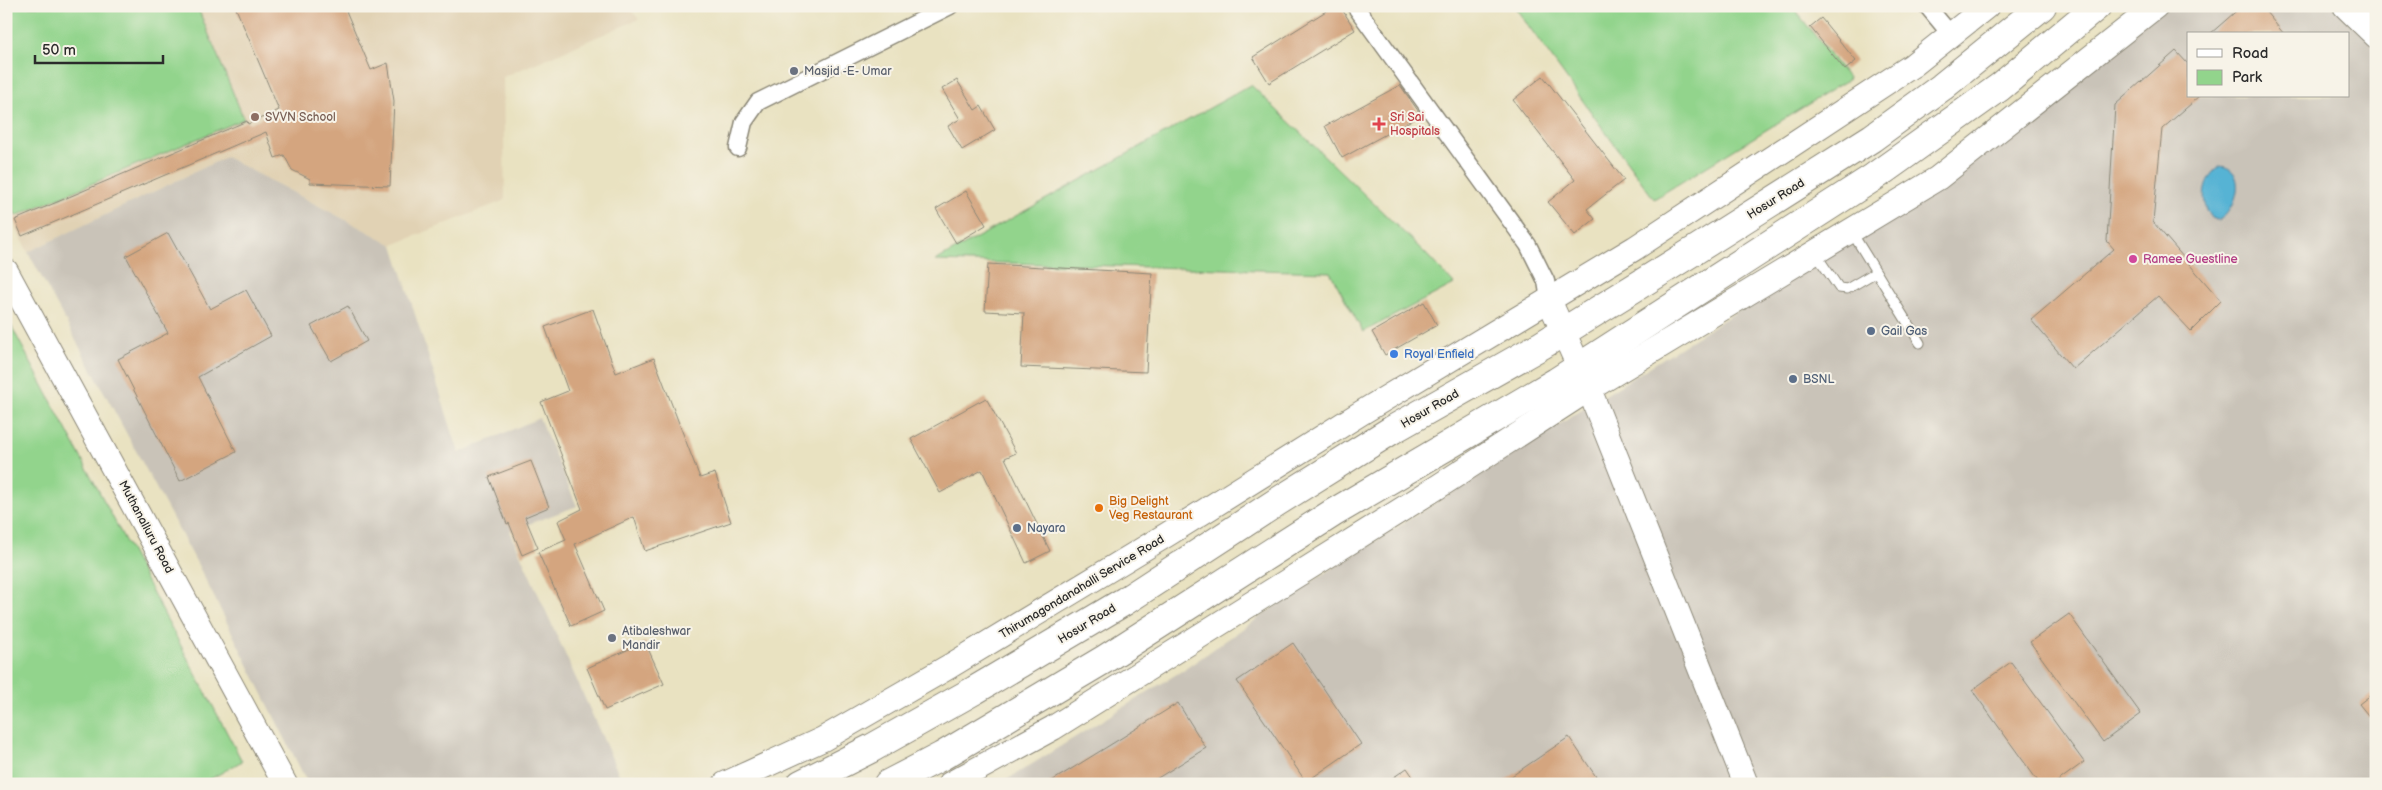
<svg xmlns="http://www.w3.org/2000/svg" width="2382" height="790" font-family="'Balsamiq Sans',sans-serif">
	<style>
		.built { fill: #e1d2b4 }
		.industrial { fill: #c9c3b8; fill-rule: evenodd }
		.green { fill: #92d48c; stroke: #5e805c }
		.water { fill: #56b3d4; stroke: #406f80 }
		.building { fill: #d4a57f }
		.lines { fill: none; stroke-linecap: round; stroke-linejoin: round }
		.lane-casing { stroke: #8a8676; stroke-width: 11 }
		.street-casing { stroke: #8a8676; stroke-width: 19 }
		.secondary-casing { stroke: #8a8676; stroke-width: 26 }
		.highway-casing { stroke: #8a8676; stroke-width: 30 }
		.lane { stroke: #fff; stroke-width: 9 }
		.street { stroke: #fff; stroke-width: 16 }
		.secondary { stroke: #fff; stroke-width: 24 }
		.highway { stroke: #fff; stroke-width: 28 }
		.worship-dot { fill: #6b7280; stroke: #f7f3e8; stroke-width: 2 }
		.education-dot { fill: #8d6e63; stroke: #f7f3e8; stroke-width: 2 }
		.health-dot { fill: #e0444e; stroke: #f7f3e8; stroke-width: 2 }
		.hotel-dot { fill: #d1479c; stroke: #f7f3e8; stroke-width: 2 }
		.service-dot { fill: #5c6f8a; stroke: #f7f3e8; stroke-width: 2 }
		.shop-dot { fill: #3f7fe0; stroke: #f7f3e8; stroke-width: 2 }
		.food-dot { fill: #e8710a; stroke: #f7f3e8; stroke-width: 2 }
		.labels { text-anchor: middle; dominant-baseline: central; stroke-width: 4; stroke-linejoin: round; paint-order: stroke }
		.worship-label { font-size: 12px; fill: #5b616d; stroke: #f7f3e8; text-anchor: start }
		.education-label { font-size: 12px; fill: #785e54; stroke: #f7f3e8; text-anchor: start }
		.health-label { font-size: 12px; fill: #be3a42; stroke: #f7f3e8; text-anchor: start }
		.street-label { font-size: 12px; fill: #2b2b2b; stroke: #f7f3e8 }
		.hotel-label { font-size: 12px; fill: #b23c85; stroke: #f7f3e8; text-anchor: start }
		.service-label { font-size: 12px; fill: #4e5e75; stroke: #f7f3e8; text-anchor: start }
		.shop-label { font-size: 12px; fill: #366cbe; stroke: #f7f3e8; text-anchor: start }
		.food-label { font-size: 12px; fill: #c56008; stroke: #f7f3e8; text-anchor: start }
	</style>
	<rect width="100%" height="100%" fill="#f7f3e8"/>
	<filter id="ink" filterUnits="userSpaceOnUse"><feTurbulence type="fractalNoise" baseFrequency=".02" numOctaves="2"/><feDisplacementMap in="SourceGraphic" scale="10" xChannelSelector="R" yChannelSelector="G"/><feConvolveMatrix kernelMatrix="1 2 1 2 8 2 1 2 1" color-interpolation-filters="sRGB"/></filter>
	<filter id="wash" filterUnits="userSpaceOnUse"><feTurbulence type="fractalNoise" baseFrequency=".0096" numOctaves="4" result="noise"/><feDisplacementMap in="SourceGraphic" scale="20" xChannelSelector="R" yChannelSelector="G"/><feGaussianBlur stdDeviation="1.12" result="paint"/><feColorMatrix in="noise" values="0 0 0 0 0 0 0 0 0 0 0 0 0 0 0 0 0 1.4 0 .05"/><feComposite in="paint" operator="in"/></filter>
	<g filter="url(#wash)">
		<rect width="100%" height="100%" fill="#e9e2c1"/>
		<path class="built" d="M 6,6 L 627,6 L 639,19 L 503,77 L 505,200 L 393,245 L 226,157 L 28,252 L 6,210 Z"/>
		<g class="industrial">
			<path d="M 2163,6 L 2376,6 L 2376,784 L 1000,784 L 1188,667 L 1294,593 L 1942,181 ZM 2188,34 L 2348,34 L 2348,96 L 2188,96 Z"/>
			<path d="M 226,157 L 393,245 L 459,453 L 539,418 L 577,506 L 510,531 L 621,779 L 609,784 L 308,784 L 198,565 L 28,252 Z"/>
		</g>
		<g class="green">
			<path d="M 6,6 L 197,6 L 244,119 L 16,216 L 6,194 Z"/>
			<path d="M 1514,6 L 1792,6 L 1849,79 L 1654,199 Z"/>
			<path d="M 1251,85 L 1425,253 L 1454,284 L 1363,332 L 1330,272 L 935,261 Z"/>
			<path d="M 6,316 L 242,761 L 202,784 L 6,784 Z"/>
		</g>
		<path class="water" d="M 2220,166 C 2248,168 2238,210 2219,220 L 2213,219 C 2199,203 2202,178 2220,166 Z"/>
		<g id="blocks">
			<g class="building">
				<path d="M 235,6 L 344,6 L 371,70 L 388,63 L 394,101 L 390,186 L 310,183 L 310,179 L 292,170 L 284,155 L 275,158 L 266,132 L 22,236 L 15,220 L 247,121 L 248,124 L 279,110 Z"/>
				<path d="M 1334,6 L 1340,6 L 1355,30 L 1269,83 L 1253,57 Z"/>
				<path d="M 2242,6 L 2261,6 L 2284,34 L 2210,34 Z"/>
				<path d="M 1821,18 L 1856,61 L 1845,70 L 1810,27 Z"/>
				<path d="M 2176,51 L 2188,64 L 2188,96 L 2200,96 L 2162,129 L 2153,222 L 2221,301 L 2191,331 L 2158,296 L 2073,369 L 2031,320 L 2114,249 L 2107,241 L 2115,105 Z"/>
				<path d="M 1543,76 L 1624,180 L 1587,209 L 1595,219 L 1575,235 L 1548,202 L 1575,180 L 1513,100 Z"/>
				<path d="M 957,80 L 975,110 L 981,106 L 995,130 L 962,150 L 948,126 L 960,119 L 942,89 Z"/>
				<path d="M 1400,85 L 1421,115 L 1342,158 L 1325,126 Z"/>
				<path d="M 966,191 L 986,225 L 956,243 L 936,209 Z"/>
				<path d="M 168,233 L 210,309 L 246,290 L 271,336 L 198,377 L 236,452 L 180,481 L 118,359 L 168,333 L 126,256 Z"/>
				<path d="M 988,264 L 1152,273 L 1146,372 L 1021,367 L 1024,313 L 985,311 Z"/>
				<path d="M 1424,302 L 1437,325 L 1385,355 L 1372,332 Z"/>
				<path d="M 348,306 L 367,341 L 331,361 L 311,326 Z"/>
				<path d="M 593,309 L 616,373 L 654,358 L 700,478 L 715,473 L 731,522 L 645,551 L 634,517 L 575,544 L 604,611 L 571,626 L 538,552 L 566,540 L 558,521 L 582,509 L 541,402 L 568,391 L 545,327 Z"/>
				<path d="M 986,398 L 1016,453 L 1005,458 L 1050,551 L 1026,563 L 982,470 L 940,493 L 911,439 Z"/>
				<path d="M 531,461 L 549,507 L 525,517 L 538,548 L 522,555 L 509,523 L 507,524 L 489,477 Z"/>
				<path d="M 2069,614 L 2141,714 L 2103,742 L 2030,642 Z"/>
				<path d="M 645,642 L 664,684 L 605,710 L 587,668 Z"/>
				<path d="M 1293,643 L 1361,744 L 1306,782 L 1237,681 Z"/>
				<path d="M 2011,662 L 2084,762 L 2054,784 L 2040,784 L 1972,690 Z"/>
				<path d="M 2376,691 L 2376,725 L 2359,704 Z"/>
				<path d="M 1178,703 L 1206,748 L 1148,784 L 1047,784 Z"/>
				<path d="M 1569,737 L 1601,784 L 1500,784 Z"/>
				<path d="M 1407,768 L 1418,784 L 1384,784 Z"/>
			</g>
		</g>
	</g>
	<g filter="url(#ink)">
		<use href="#blocks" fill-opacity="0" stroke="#8a8676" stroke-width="1"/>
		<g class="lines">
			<g class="lane-casing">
				<g id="lane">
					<path d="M 1851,231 L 1920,343"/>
					<path d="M 1815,253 L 1839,288 L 1847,289 L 1876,272"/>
				</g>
			</g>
			<g class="street-casing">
				<g id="street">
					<path d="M 1355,6 L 1528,245 L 1546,281 L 1549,300"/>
					<path d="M 1927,6 L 1951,35"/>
					<path d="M 738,148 L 744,122 L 758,102 L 950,6"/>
				</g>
			</g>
			<g class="secondary-casing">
				<g id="secondary">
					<path d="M 2345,6 L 2376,36"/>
					<path d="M 6,271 L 285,784"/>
					<path d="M 1549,300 L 1589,389 L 1746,784"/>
					<path d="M 725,784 L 823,739 L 950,666 L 1168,534 L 1361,413 L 1635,248 L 1913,65 L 1987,6"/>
					<path d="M 950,784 L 1053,728 L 1436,488 L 1589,389 L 1938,178 L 2156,6"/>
				</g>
			</g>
			<g class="highway-casing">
				<g id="highway">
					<path d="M 801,784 L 872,748 L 975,690 L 1125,601 L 1277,502 L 1392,430 L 1542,345 L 1697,249 L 1872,138 L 1942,87 L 2042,6"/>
					<path d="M 888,784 L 942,756 L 1105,659 L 1333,513 L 1556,382 L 1874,177 L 2000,87 L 2097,6"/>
				</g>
			</g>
			<use href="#lane" class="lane"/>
			<use href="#street" class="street"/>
			<use href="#secondary" class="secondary"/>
			<use href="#highway" class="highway"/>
		</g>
	</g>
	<g class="worship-dot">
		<circle cx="794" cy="71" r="5"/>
		<circle cx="612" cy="638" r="5"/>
	</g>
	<circle class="education-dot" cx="255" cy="117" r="5"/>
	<path class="health-dot" d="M1376.5 116.5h5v5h5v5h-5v5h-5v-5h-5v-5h5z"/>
	<circle class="hotel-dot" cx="2133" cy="259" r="5"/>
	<g class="service-dot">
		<circle cx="1871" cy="331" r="5"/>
		<circle cx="1793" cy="379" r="5"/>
		<circle cx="1017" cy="528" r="5"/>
	</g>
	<circle class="shop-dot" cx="1394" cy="354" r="5"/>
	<circle class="food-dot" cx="1099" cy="508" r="5"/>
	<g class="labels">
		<g class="worship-label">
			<text x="804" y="71">Masjid -E- Umar</text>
			<text x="622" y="631">Atibaleshwar<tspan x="622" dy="14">Mandir</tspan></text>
		</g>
		<g class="education-label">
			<text x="265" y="117">SVVN School</text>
		</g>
		<g class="health-label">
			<text x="1390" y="117">Sri Sai<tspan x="1390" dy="14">Hospitals</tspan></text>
		</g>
		<g class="street-label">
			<text transform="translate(1776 199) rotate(-32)">Hosur Road</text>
			<text transform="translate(1430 409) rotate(-30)">Hosur Road</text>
			<text transform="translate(146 527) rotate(62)">Muthanalluru Road</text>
			<text transform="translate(1082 587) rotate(-31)">Thirumagondanahalli Service Road</text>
			<text transform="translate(1087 624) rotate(-31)">Hosur Road</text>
		</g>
		<g class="hotel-label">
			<text x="2143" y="259">Ramee Guestline</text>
		</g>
		<g class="service-label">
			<text x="1881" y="331">Gail Gas</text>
			<text x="1803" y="379">BSNL</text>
			<text x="1027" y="528">Nayara</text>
		</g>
		<g class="shop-label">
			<text x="1404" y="354">Royal Enfield</text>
		</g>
		<g class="food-label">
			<text x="1109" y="501">Big Delight<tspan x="1109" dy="14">Veg Restaurant</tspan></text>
		</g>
	</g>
	<rect width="2382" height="790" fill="none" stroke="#f7f3e8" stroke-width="25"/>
	<rect x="2187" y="32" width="162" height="65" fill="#f7f3e8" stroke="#a5a39c"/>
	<rect x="2197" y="49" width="25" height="8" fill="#ffffff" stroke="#a5a39c"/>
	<text x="2232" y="58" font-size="15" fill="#2b2b2b">Road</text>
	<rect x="2197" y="70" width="25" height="15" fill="#92d48c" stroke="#a5a39c"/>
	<text x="2232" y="82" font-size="15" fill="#2b2b2b">Park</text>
	<path d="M35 55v8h128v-8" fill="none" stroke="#2b2b2b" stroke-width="2.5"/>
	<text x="42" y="55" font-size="15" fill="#2b2b2b" stroke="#f7f3e8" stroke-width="4" paint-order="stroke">50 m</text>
</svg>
